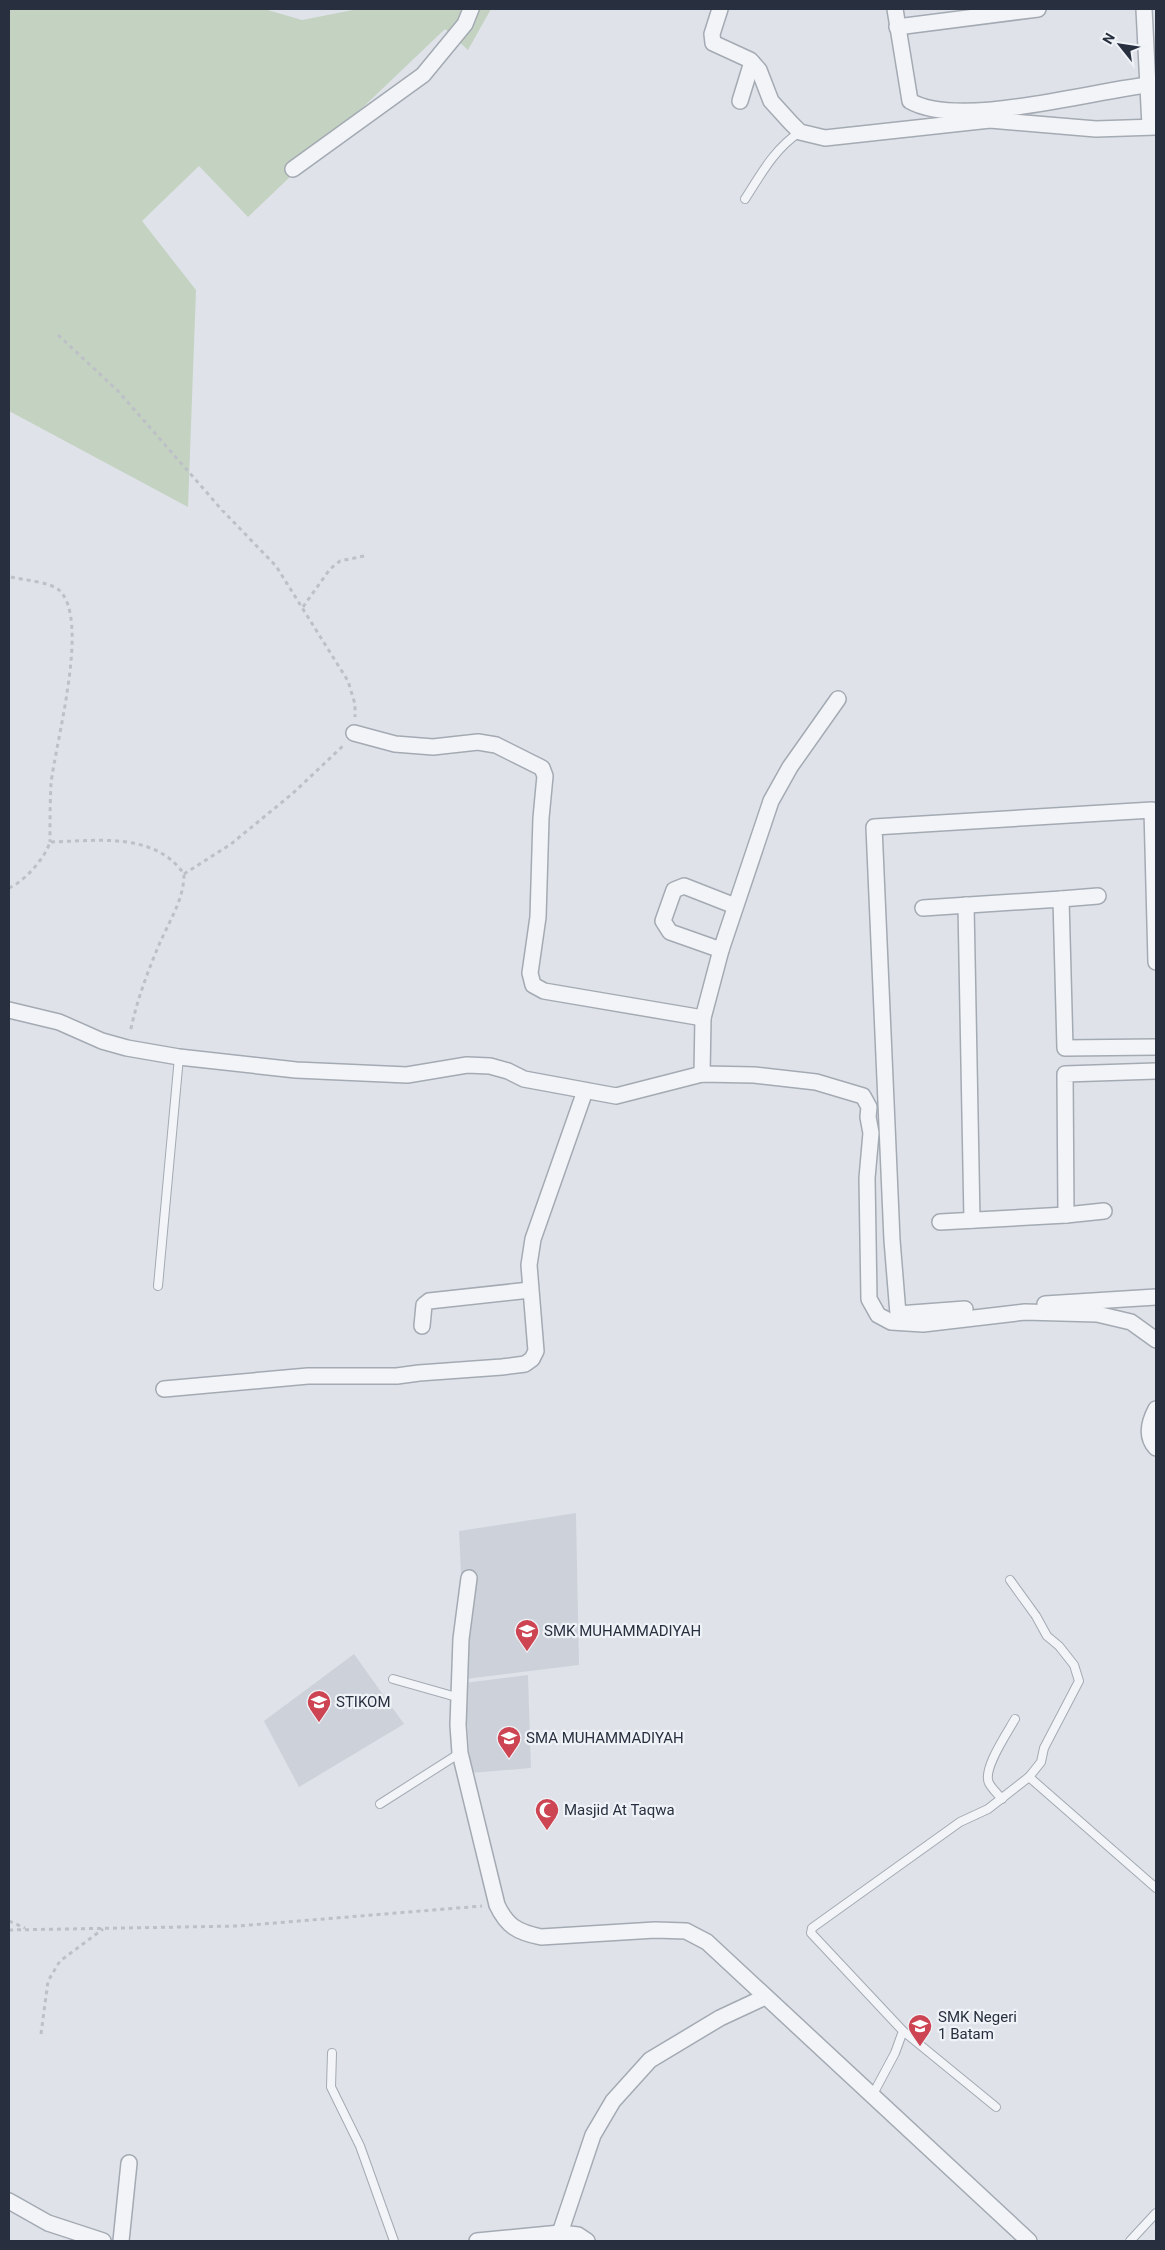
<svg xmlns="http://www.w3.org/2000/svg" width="1165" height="2250" font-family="Roboto,sans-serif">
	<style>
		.built { fill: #cdd2da }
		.green { fill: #c4d2c1 }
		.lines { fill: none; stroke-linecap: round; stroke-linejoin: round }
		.service-casing { stroke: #a4aab3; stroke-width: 10 }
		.minor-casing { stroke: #a4aab3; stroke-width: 18 }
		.path { stroke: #bdc1c7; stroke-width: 3; stroke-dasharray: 4 4; stroke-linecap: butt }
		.service { stroke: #f2f4f7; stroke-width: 8 }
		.minor { stroke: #f2f4f7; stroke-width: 15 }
		.labels { text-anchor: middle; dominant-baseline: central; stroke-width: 4.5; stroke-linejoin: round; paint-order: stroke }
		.poi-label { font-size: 15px; fill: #283040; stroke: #eff2f6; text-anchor: start }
	</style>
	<rect width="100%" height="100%" fill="#dfe3e9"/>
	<g class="built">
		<path d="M 576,1513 L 579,1665 L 466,1679 L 459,1531 Z"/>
		<path d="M 354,1654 L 404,1724 L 299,1787 L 264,1721 Z"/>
		<path d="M 528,1675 L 531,1768 L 471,1773 L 464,1683 Z"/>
	</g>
	<path class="green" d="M 9,9 L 264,9 L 302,20 L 358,9 L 491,9 L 468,50 L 445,29 L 248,217 L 199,166 L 142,221 L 196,290 L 188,507 L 9,411 Z"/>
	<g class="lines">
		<g class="service-casing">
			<g id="service">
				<path d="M 745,199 C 761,174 775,148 800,132"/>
				<path d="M 158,1286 L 179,1057"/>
				<path d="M 393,1679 L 460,1698"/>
				<path d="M 1029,1777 L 1156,1888"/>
				<path d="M 1002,1799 C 998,1794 992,1789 989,1783 C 982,1769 1008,1732 1015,1719"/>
				<path d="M 380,1804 L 460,1753"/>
				<path d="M 903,2031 L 996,2107"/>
				<path d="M 332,2053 L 331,2087 L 360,2146 L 394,2241"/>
				<path d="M 872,2096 L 895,2053 L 903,2031 L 811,1933 L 812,1928 L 960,1822 L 988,1809 L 1029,1777 L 1041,1762 L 1044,1748 L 1079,1681 L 1074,1665 L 1059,1646 L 1047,1636 L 1036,1616 L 1010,1580"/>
				<path d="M 1130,2241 L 1156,2213"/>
			</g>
		</g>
		<g class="minor-casing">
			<g id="minor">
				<path d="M 720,9 L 712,34 L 713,43 L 750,60 L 759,70 L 771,101 L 791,123 L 800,132 L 825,138 L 990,120 L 1096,129 L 1156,127"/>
				<path d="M 895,9 L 910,101 C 960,130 1097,89 1156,84"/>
				<path d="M 1144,9 L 1150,126"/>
				<path d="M 897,27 L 1038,9"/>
				<path d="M 740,101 L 752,62"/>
				<path d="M 293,169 L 423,75 L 465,24 L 471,9"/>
				<path d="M 354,733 L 395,744 L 433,747 L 478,742 L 496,745 L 542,768 L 545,776 L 541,818 L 538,917 L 530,973 L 533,985 L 544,991 L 703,1018"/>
				<path d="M 1061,899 L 1098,896"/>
				<path d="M 966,905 L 972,1220"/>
				<path d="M 923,908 L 1061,899 L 1065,1048 L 1156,1047"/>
				<path d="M 721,950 L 670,932 L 663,921 L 674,890 L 684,886 L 735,906"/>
				<path d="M 9,1010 L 59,1022 L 102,1041 L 127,1048 L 179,1057 L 296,1070 L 407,1075 L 467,1065 L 490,1066 L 508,1071 L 524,1079 L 616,1096 L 702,1074 L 754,1075 L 816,1082 L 863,1096 L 869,1107 L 868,1117 L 871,1133 L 867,1178 L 869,1299 L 878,1315 L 891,1322 L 923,1324 L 1025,1312 L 1097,1314 L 1131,1322 L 1156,1340"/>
				<path d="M 702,1074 L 703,1018 L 721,950 L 771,801 L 790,767 L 838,699"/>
				<path d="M 1066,1215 L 1104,1211"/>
				<path d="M 940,1222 L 1066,1215 L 1065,1074 L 1156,1071"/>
				<path d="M 1045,1304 L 1156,1297"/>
				<path d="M 965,1309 L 898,1314 L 892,1240 L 874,827 L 1152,810 L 1156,962"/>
				<path d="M 422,1326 L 424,1305 L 429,1301 L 530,1290"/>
				<path d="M 164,1389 L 308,1376 L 397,1376 L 419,1373 L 502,1367 L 525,1364 L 532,1359 L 536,1351 L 529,1265 L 533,1239 L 585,1091"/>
				<path d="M 1156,1409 C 1149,1422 1145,1436 1156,1448"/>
				<path d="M 469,1578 L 461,1639 L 458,1725 L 460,1753 L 497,1905 C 507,1926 517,1932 541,1937 L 655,1930 L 686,1931 L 707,1942 L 1029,2241"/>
				<path d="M 9,2201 L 48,2223 L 103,2241"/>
				<path d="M 560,2233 L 593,2135 L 613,2101 L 650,2060 L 720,2018 L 765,1997"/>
				<path d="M 121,2241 L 129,2163"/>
				<path d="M 477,2241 L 560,2233 L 578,2235 L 587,2241"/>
			</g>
		</g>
		<g class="path">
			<path d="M 58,335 L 118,391 L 222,510 L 276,566 L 348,681 L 355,704 L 355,717"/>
			<path d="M 11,577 C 23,580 50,582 59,590 C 91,619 55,744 51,784 C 50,803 50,823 50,842"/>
			<path d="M 303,607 L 330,569 L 340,561 L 364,556"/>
			<path d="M 184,874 L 231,844 L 292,794 L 345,744"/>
			<path d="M 9,888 C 25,881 45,858 50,842 C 95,841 154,831 184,874 C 184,900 169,921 159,945 C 147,973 136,1003 130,1033"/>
			<path d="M 9,1921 L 25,1928"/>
			<path d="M 9,1930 L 238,1926 L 482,1906"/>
			<path d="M 41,2034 L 48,1981 L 60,1961 L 103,1929"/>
		</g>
		<use href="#service" class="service"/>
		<use href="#minor" class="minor"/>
	</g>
	<defs>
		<g id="school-pin" transform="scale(1.25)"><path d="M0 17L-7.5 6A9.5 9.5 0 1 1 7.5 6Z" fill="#cd4453" stroke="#eff2f6"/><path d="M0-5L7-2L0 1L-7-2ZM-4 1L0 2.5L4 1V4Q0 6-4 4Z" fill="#fff"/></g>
		<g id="university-pin" transform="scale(1.25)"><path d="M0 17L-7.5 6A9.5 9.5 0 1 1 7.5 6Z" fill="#cd4453" stroke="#eff2f6"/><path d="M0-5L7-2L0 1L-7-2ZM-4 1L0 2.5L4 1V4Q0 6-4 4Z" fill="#fff"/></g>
		<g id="mosque-pin" transform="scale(1.25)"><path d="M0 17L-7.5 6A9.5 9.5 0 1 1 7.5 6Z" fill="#cd4453" stroke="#eff2f6"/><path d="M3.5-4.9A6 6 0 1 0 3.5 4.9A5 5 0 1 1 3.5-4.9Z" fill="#fff"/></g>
	</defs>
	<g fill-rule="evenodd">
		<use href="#school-pin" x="527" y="1631"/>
		<use href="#university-pin" x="319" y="1702"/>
		<use href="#school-pin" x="509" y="1738"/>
		<use href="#mosque-pin" x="547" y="1810"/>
		<use href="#school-pin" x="920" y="2026"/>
	</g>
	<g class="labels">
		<g class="poi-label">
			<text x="544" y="1631">SMK MUHAMMADIYAH</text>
			<text x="336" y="1702">STIKOM</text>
			<text x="526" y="1738">SMA MUHAMMADIYAH</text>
			<text x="564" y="1810">Masjid At Taqwa</text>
			<text x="938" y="2017">SMK Negeri<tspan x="938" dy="17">1 Batam</tspan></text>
		</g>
	</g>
	<rect width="1165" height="2250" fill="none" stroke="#283040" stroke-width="20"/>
	<g transform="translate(1120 45) rotate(300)" stroke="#eff2f6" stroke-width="4" paint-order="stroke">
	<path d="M0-4L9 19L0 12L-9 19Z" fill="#283040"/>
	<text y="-8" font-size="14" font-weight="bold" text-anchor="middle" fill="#283040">N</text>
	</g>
</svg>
